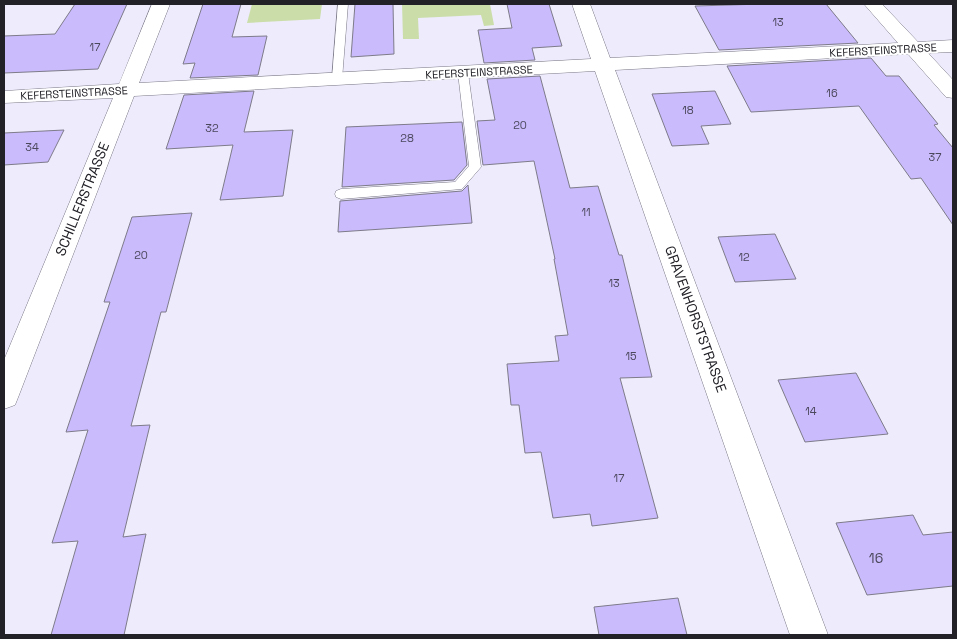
<svg xmlns="http://www.w3.org/2000/svg" width="957" height="639" font-family="'Space Grotesk',sans-serif">
	<style>
		.green { fill: #cbdeaa }
		.building { fill: #cabbfd; stroke: #7e7b8a }
		.lines { fill: none; stroke-linecap: round; stroke-linejoin: round }
		.lane-casing { stroke: #7a7886; stroke-width: 1 }
		.street-casing { stroke: #7a7886; stroke-width: 1 }
		.lane { fill: #fff; fill-rule: evenodd }
		.street { fill: #fff; fill-rule: evenodd }
		.labels { text-anchor: middle; dominant-baseline: central; stroke-width: 4; stroke-linejoin: round; paint-order: stroke }
		.number-label { font-size: 11px; fill: #4c485c }
		.far-street-label { font-size: 11px; fill: #222127; stroke: #fff }
		.street-label { font-size: 14px; fill: #222127; stroke: #fff }
		.near-number-label { font-size: 14px; fill: #4c485c }
	</style>
	<rect width="100%" height="100%" fill="#eeebfc"/>
	<g class="green">
		<path d="M 252,4 L 322,4 L 320,19 L 247,23 Z"/>
		<path d="M 402,4 L 490,4 L 494,25 L 484,26 L 481,15 L 418,18 L 419,39 L 403,39 Z"/>
	</g>
	<g class="building">
		<path d="M 75,4 L 127,4 L 98,69 L 4,73 L 4,36 L 55,34 Z"/>
		<path d="M 203,4 L 241,4 L 232,37 L 267,36 L 258,75 L 190,78 L 195,63 L 183,64 Z"/>
		<path d="M 355,4 L 393,4 L 394,54 L 351,57 Z"/>
		<path d="M 507,4 L 549,4 L 562,46 L 532,48 L 535,60 L 484,63 L 478,30 L 512,28 Z"/>
		<path d="M 763,4 L 826,4 L 858,43 L 719,50 L 695,6 Z"/>
		<path d="M 871,58 L 886,76 L 899,76 L 938,124 L 934,125 L 953,148 L 953,225 L 921,178 L 911,179 L 859,106 L 751,112 L 727,66 Z"/>
		<path d="M 540,76 L 570,188 L 598,186 L 619,255 L 622,255 L 652,377 L 620,378 L 658,518 L 592,526 L 590,514 L 553,518 L 541,452 L 525,453 L 519,405 L 511,405 L 507,364 L 559,361 L 555,336 L 568,335 L 554,259 L 555,259 L 534,161 L 483,165 L 477,121 L 495,120 L 487,79 Z"/>
		<path d="M 254,91 L 244,132 L 293,130 L 283,196 L 220,200 L 233,145 L 166,149 L 184,95 Z"/>
		<path d="M 715,91 L 731,124 L 701,126 L 709,144 L 672,146 L 652,94 Z"/>
		<path d="M 462,122 L 467,165 L 454,180 L 342,187 L 346,127 Z"/>
		<path d="M 64,130 L 48,162 L 4,165 L 4,133 Z"/>
		<path d="M 468,185 L 472,223 L 338,232 L 340,201 L 462,191 Z"/>
		<path d="M 192,213 L 166,312 L 161,312 L 131,426 L 150,425 L 123,537 L 146,534 L 124,635 L 51,635 L 78,541 L 52,543 L 88,430 L 66,432 L 110,302 L 104,302 L 132,217 Z"/>
		<path d="M 775,234 L 796,279 L 735,282 L 718,237 Z"/>
		<path d="M 856,373 L 888,434 L 805,442 L 778,380 Z"/>
		<path d="M 913,515 L 923,535 L 953,532 L 953,586 L 867,595 L 836,523 Z"/>
		<path d="M 678,598 L 687,635 L 599,635 L 594,607 Z"/>
	</g>
	<g class="lines">
		<g class="lane-casing">
			<g id="lane">
				<path d="M 338,4 L 348,4 L 342,79 L 337,82 L 332,79 Z"/>
				<path d="M 463,70 L 468,73 L 481,167 L 462,189 L 341,199 L 336,197 L 335,194 L 336,191 L 341,189 L 455,182 L 469,166 L 458,73 Z"/>
			</g>
		</g>
		<g class="street-casing">
			<path id="street" d="M 152,4 L 170,4 L 139,83 L 591,59 L 572,4 L 590,4 L 610,58 L 898,43 L 864,4 L 882,4 L 918,42 L 953,40 L 953,52 L 928,53 L 953,80 L 953,98 L 946,97 L 908,54 L 615,70 L 828,635 L 790,635 L 595,71 L 134,96 L 19,395 L 15,405 L 4,409 L 4,360 L 113,98 L 4,103 L 4,91 L 119,84 Z"/>
		</g>
		<use href="#lane" class="lane"/>
		<use href="#street" class="street"/>
	</g>
	<g class="labels">
		<g class="number-label">
			<text x="778" y="22">13</text>
			<text x="95" y="47">17</text>
			<text x="832" y="93">16</text>
			<text x="688" y="110">18</text>
			<text x="520" y="125">20</text>
			<text x="212" y="128">32</text>
			<text x="407" y="138">28</text>
			<text x="32" y="147">34</text>
			<text x="935" y="157">37</text>
			<text x="586" y="212">11</text>
			<text x="141" y="255">20</text>
			<text x="744" y="257">12</text>
			<text x="614" y="283">13</text>
			<text x="631" y="356">15</text>
			<text x="811" y="411">14</text>
			<text x="619" y="478">17</text>
		</g>
		<g class="far-street-label">
			<text transform="translate(883 50) rotate(-3)">KEFERSTEINSTRASSE</text>
			<text transform="translate(479 72) rotate(-3)">KEFERSTEINSTRASSE</text>
			<text transform="translate(74 93) rotate(-3)">KEFERSTEINSTRASSE</text>
		</g>
		<g class="street-label">
			<text transform="translate(82 199) rotate(-68)">SCHILLERSTRASSE</text>
			<text transform="translate(696 319) rotate(70)">GRAVENHORSTSTRASSE</text>
		</g>
		<g class="near-number-label">
			<text x="876" y="558">16</text>
		</g>
	</g>
	<rect width="957" height="639" fill="none" stroke="#222127" stroke-width="10"/>
</svg>
